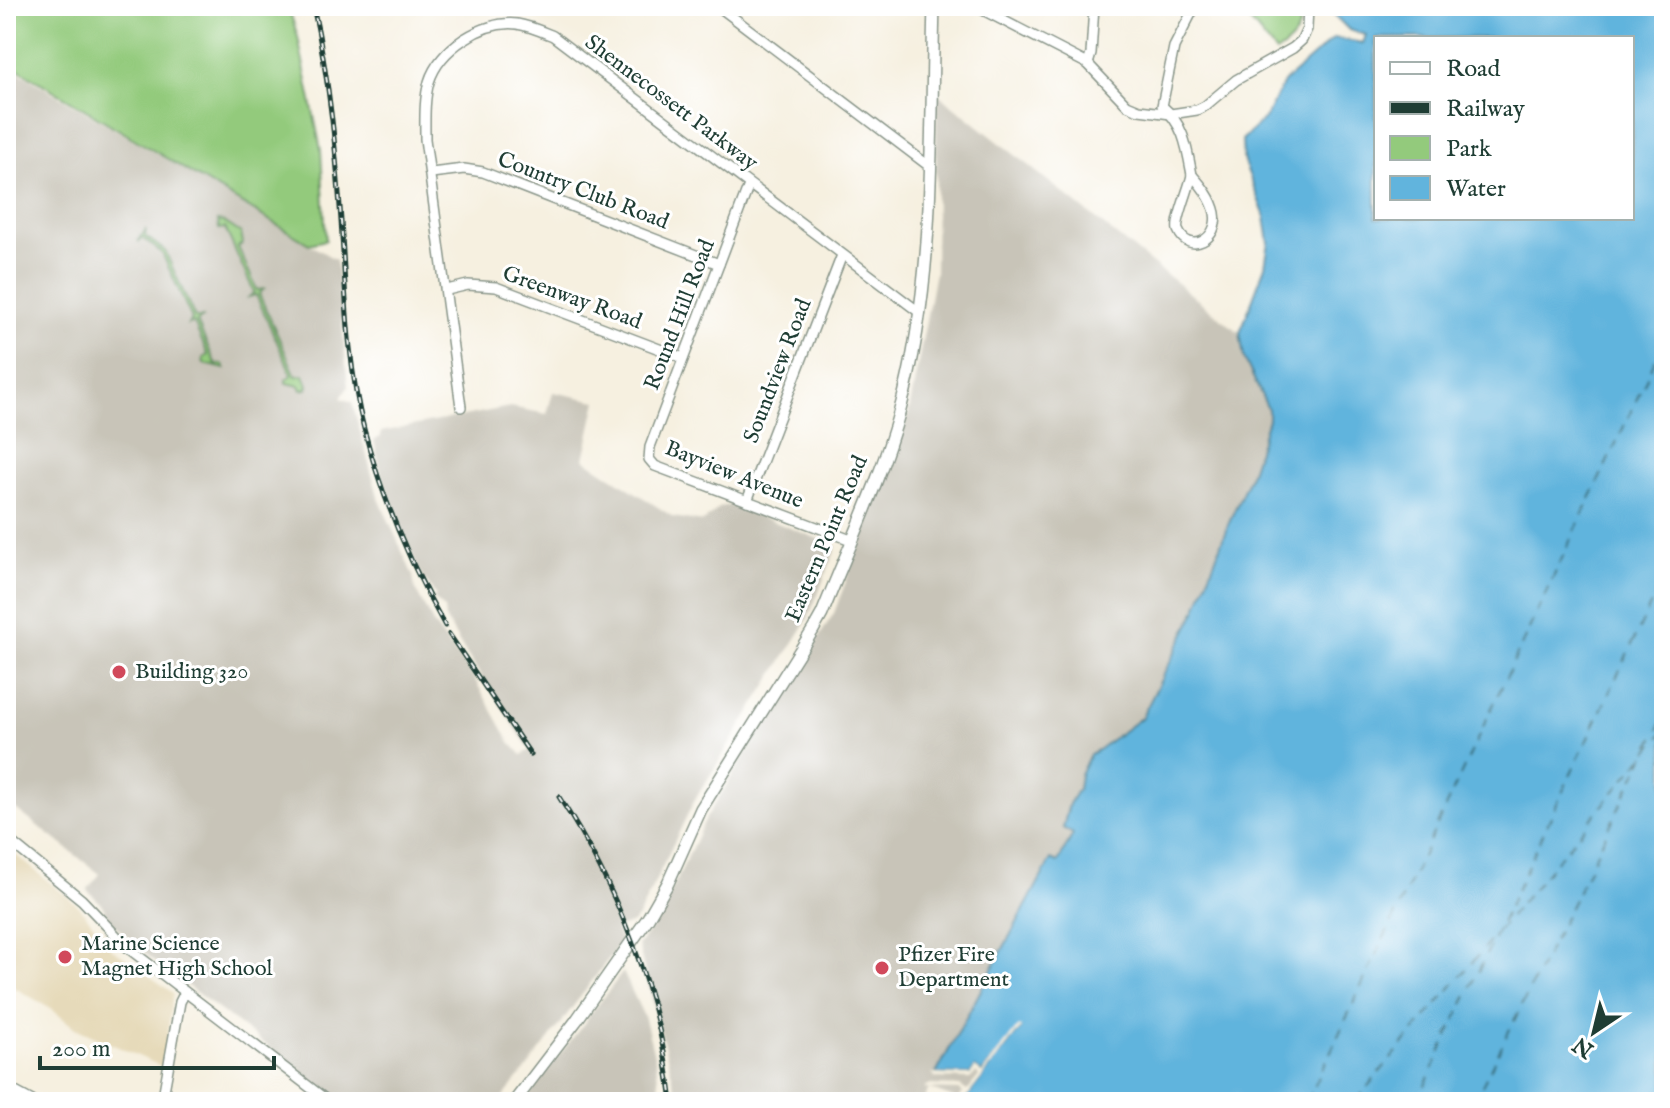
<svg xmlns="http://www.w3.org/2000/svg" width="1670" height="1108" font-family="'IM FELL English',serif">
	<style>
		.built { fill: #e6daba }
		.industrial { fill: #c8c4b8 }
		.green { fill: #93ca7c; stroke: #598458; stroke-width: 2 }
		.water { fill: #61b4dd; stroke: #407888; stroke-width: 2; fill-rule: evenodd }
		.pier { fill: #f6f0e0 }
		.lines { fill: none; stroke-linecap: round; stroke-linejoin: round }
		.ferry { stroke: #336167; stroke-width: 2; stroke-dasharray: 10 8; stroke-linecap: butt }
		.minor-casing { stroke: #8a968a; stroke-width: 12 }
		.major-casing { stroke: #8a968a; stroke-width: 14 }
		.minor { stroke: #fff; stroke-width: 9 }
		.major { stroke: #fff; stroke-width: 11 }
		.rail-casing { stroke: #1f3d34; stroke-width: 5 }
		.rail { stroke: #fff; stroke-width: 2; stroke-dasharray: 6; stroke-linecap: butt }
		.poi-dot { fill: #d1495b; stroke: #fff; stroke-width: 3 }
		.labels { text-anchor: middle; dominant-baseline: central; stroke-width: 6; stroke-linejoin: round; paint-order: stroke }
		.street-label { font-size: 22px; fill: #1f3d34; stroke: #fff }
		.poi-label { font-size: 22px; fill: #1f3d34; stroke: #fff; text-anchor: start }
	</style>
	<rect width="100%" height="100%" fill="#fff"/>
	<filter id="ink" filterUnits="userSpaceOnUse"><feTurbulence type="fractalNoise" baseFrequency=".0125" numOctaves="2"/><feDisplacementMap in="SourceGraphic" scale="16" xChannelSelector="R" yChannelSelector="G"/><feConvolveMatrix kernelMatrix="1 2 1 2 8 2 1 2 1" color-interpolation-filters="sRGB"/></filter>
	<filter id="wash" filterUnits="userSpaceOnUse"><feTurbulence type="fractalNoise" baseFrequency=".006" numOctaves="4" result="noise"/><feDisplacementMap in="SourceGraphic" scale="32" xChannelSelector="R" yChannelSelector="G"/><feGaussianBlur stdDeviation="1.8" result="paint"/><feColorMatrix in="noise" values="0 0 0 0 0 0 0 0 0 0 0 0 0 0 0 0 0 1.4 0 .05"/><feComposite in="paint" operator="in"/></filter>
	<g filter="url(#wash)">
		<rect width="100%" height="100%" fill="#f6f0e0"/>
		<path class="built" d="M 6,847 L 81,908 L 111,948 L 173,993 L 163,1067 L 75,1028 L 50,1008 L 6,983 Z"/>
		<g class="industrial">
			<path d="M 6,65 L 336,260 L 348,387 L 341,398 L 352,402 L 378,496 L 413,576 L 415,589 L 434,625 L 475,680 L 510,742 L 522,755 L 530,750 L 462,647 L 445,618 L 444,608 L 433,598 L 436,595 L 422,576 L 409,547 L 381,473 L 374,440 L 381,437 L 381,432 L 510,407 L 547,414 L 553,392 L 597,401 L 584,459 L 673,517 L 703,522 L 720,507 L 730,505 L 837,546 L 807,621 L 694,801 L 639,915 L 633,923 L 616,929 L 621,942 L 528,1067 L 499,1102 L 342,1102 L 153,960 L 111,922 L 101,903 L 87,890 L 100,874 L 8,803 L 6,805 Z"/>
			<path d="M 937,93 L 1241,334 L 1244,358 L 1267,402 L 1268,419 L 1249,478 L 1229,522 L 1208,584 L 1165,676 L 1142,717 L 1098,750 L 1090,754 L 1080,775 L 1078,789 L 1069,804 L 1063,828 L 1073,834 L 1070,842 L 1058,863 L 1050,859 L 937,1073 L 975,1068 L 982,1073 L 963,1102 L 950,1102 L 953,1098 L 929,1089 L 922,1102 L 679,1102 L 638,945 L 657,922 L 706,818 L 834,613 L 908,417 L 935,272 Z"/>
			<path d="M 623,972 L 645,1019 L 656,1063 L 661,1102 L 524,1102 Z"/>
		</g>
		<g class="green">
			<path d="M 6,6 L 288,6 L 298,37 L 321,150 L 326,240 L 309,244 L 6,62 Z"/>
			<path d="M 1227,6 L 1302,6 C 1302,29 1296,40 1276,53 L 1241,10 L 1236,13 Z"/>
			<path d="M 218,221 L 224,222 L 241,233 L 243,243 L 238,247 L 257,290 L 264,289 L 259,294 L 296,376 L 304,375 L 308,385 L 307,389 L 302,390 L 300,386 L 286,383 L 286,379 L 292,375 L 256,295 L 249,297 L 254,292 L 225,228 L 219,229 Z"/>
			<path d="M 146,229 L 145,236 L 165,251 L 195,318 L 202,318 L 197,322 L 216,365 L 223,364 L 225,369 L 204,364 L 203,358 L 208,355 L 194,323 L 188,324 L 192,319 L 162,253 L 143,238 L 138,242 Z"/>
		</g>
		<path class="water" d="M 1325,6 L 1664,6 L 1664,1102 L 963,1102 L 1021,1028 L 982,1073 L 975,1068 L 970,1075 L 936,1074 L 1051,859 L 1058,862 L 1073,834 L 1063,828 L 1069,804 L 1078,789 L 1080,775 L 1090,754 L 1098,750 L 1142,717 L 1197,609 L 1229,522 L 1249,478 L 1268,419 L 1268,409 L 1244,358 L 1240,333 L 1265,266 L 1269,242 L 1265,217 L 1243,159 L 1242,140 L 1266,117 L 1283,83 L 1334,38 L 1363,43 L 1366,35 L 1349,30 ZM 1376,38 L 1632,38 L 1632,218 L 1376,218 Z"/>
		<path class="pier" d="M 1019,1026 L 1021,1028 L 963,1102 L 950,1102 L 953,1098 L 958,1100 L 963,1093 L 960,1090 L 924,1089 L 928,1085 L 960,1086 L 967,1091 L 979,1076 L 976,1073 L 970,1079 L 936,1078 L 932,1074 L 970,1075 L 975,1068 L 982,1073 Z"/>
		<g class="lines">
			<g class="ferry">
				<path d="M 1650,746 L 1664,718"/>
				<path d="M 1498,931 L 1664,732"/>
				<path d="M 1307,1102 L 1664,341"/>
				<path d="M 1358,1102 L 1363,1092 L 1492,939"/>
				<path d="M 1417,1102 L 1664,576"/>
				<path d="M 1474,1102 L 1645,755"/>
			</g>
		</g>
	</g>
	<g filter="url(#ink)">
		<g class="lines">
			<g class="minor-casing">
				<g id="minor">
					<path d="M 718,6 L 929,166"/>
					<path d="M 975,6 L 1088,64 L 1127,105 L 1139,110 L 1171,114 L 1197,110 L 1205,106 L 1236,80 L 1293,48 L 1302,40 L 1307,29 L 1308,6"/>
					<path d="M 1088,64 L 1091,54 L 1094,6"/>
					<path d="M 431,173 L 464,169 L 483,172 L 719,264"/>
					<path d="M 1192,175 C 1187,148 1184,124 1162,106 L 1174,47 L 1195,6"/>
					<path d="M 1192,175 C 1201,185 1212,198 1215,213 C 1220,239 1189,256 1178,230 C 1175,222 1190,186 1192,175 Z"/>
					<path d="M 749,185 L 650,447 L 649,459 L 655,466 L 851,540"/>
					<path d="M 447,290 L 468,285 L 496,287 L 683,358"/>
					<path d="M 461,407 L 425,139 C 425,120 424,100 429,82 C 439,49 483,20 517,24 C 530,26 541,31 553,36 L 919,312"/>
					<path d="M 747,501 L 842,255"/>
					<path d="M 6,838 L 82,900 L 128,948 L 329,1102"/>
					<path d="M 6,1087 L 34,1102"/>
					<path d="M 162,1102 L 180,1002 L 185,992"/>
				</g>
			</g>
			<g class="major-casing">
				<path id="major" d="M 514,1102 L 576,1021 L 648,918 L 668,883 L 701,809 L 813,630 L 822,614 C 848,549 882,476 900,410 C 936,279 930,141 934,6"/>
			</g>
			<use href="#minor" class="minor"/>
			<use href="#major" class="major"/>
			<g class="rail-casing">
				<g id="rail">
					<path d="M 313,6 C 330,82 337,158 342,236 C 346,300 348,367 364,429 C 382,498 410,564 445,626"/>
					<path d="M 449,634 L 531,755"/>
					<path d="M 559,797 C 618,888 659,994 672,1102"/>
				</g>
			</g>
			<use href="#rail" class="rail"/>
		</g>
	</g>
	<g class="poi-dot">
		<circle cx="119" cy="672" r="8"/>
		<circle cx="65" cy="957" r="8"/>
		<circle cx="882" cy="968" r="8"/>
	</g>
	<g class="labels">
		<g class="street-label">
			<text transform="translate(671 103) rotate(37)">Shennecossett Parkway</text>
			<text transform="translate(583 191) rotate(21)">Country Club Road</text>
			<text transform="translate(572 298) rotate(20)">Greenway Road</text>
			<text transform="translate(680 315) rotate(-69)">Round Hill Road</text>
			<text transform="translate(778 371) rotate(-69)">Soundview Road</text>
			<text transform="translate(734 475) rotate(22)">Bayview Avenue</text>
			<text transform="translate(827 539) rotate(-67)">Eastern Point Road</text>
		</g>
		<g class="poi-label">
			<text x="135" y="672">Building 320</text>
			<text x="81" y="944">Marine Science<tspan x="81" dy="25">Magnet High School</tspan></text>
			<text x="898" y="955">Pfizer Fire<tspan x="898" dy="25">Department</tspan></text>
		</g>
	</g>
	<rect width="1670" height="1108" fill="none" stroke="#fff" stroke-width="32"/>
	<rect x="1374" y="36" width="260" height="184" fill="#ffffff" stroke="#a5b1ae" stroke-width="2"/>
	<rect x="1390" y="62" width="40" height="12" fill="#ffffff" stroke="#a5b1ae" stroke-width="2"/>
	<text x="1446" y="76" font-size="24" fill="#1f3d34">Road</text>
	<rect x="1390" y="102" width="40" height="12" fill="#1f3d34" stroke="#a5b1ae" stroke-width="2"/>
	<text x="1446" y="116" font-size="24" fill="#1f3d34">Railway</text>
	<rect x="1390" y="136" width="40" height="24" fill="#93ca7c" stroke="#a5b1ae" stroke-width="2"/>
	<text x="1446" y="156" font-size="24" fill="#1f3d34">Park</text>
	<rect x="1390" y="176" width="40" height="24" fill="#61b4dd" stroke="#a5b1ae" stroke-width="2"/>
	<text x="1446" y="196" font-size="24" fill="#1f3d34">Water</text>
	<g transform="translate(1594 1032) rotate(215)" stroke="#ffffff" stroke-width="6" paint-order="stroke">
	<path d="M0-6L14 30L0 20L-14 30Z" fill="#1f3d34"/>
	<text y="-12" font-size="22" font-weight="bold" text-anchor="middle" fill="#1f3d34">N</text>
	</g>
	<path d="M40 1056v12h234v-12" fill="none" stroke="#1f3d34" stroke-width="4"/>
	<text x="52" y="1056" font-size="24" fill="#1f3d34" stroke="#ffffff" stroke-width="6" paint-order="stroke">200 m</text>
</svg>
